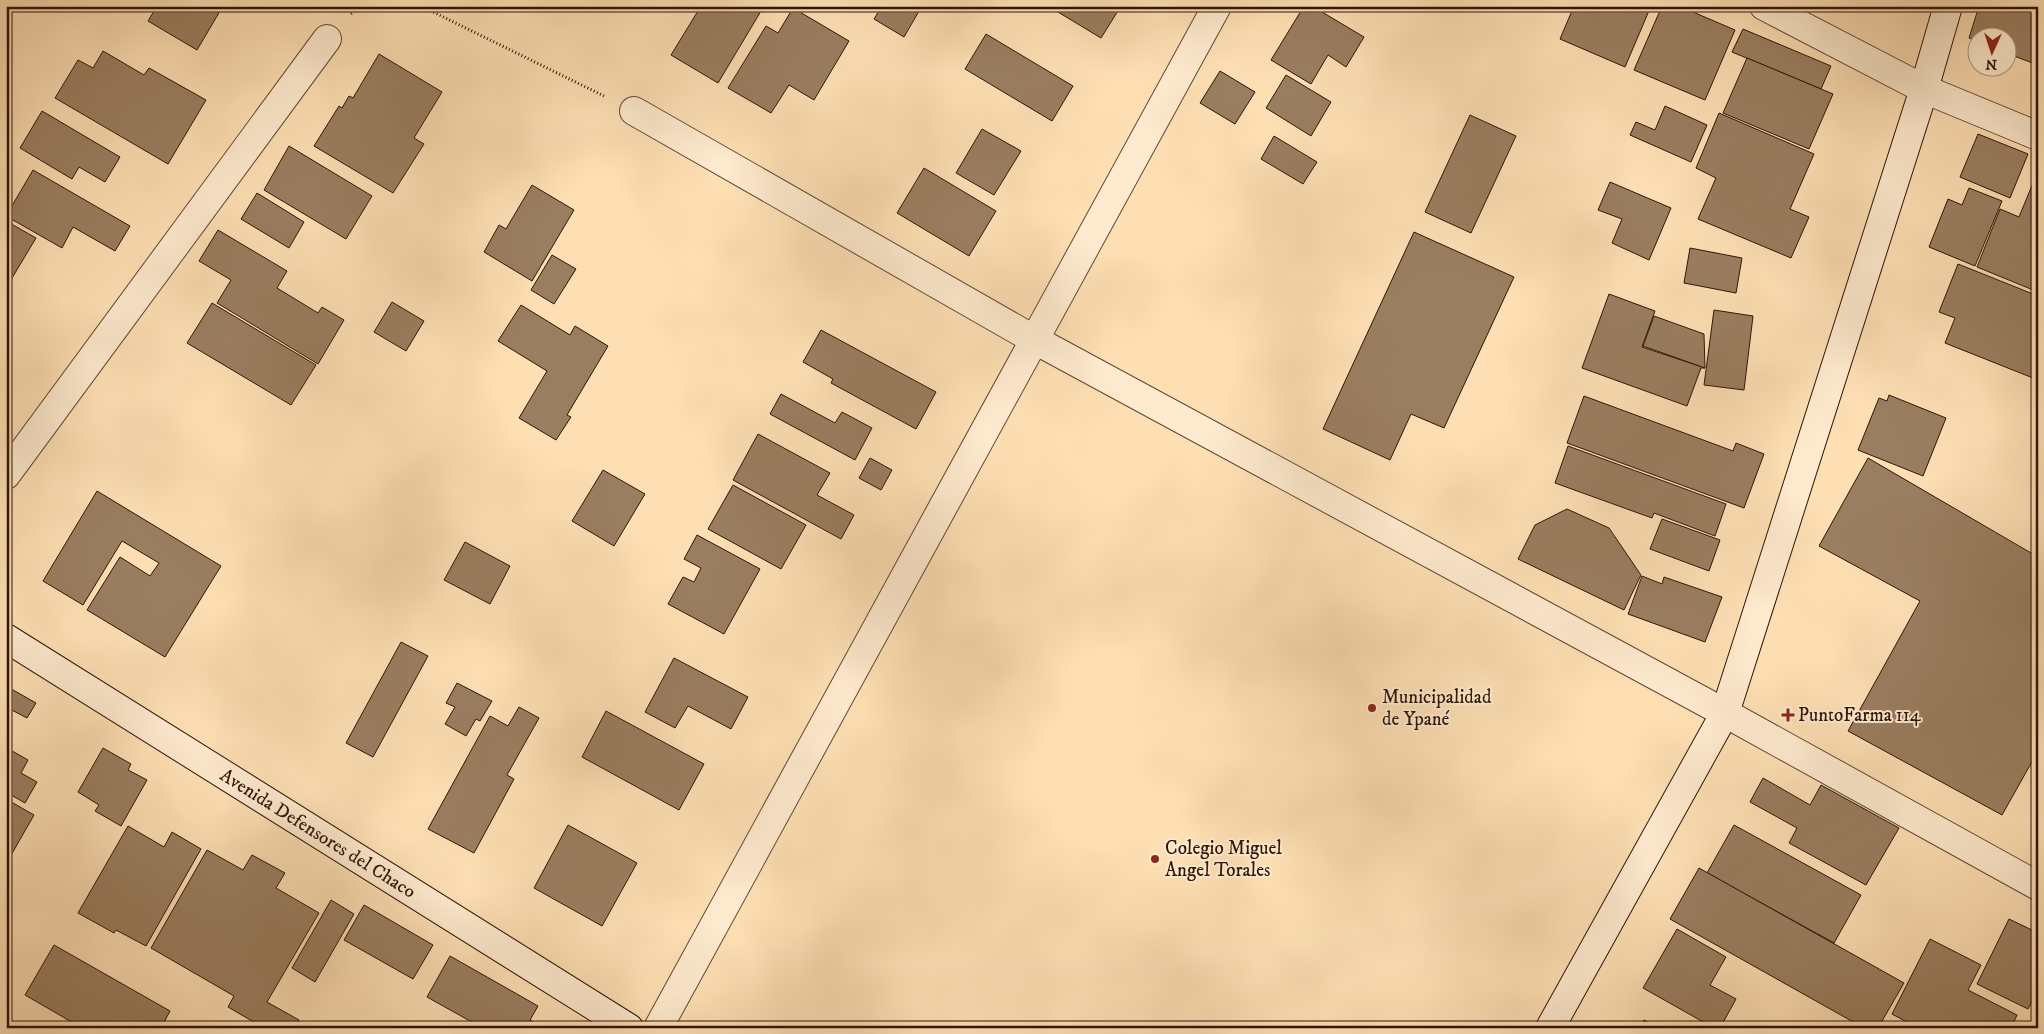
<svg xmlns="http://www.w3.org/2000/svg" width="2044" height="1034" font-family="'IM FELL DW Pica',serif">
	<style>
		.building { fill: #9a7e60; stroke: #2e1406 }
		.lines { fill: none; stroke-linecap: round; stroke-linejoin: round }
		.minor-casing { stroke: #624732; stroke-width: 30 }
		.secondary-casing { stroke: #2e1406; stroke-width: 30 }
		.path { stroke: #2e1406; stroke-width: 3; stroke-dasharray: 1 2.5; stroke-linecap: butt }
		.minor { stroke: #feeace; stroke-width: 28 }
		.secondary { stroke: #feeace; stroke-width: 28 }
		.poi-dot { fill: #8f2418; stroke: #feeace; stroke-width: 2 }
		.labels { text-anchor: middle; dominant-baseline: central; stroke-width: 4; stroke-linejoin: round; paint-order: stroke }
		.poi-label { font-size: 19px; fill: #2e1406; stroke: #feeace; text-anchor: start }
		.street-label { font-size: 19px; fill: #2e1406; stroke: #feeace }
	</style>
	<rect width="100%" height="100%" fill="#fedfb4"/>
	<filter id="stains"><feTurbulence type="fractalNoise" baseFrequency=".004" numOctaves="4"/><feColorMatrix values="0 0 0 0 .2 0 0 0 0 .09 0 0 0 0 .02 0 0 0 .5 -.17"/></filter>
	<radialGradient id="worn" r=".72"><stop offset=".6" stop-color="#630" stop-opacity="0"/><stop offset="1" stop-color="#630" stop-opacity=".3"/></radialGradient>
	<g class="building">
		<path d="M 157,6 L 223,6 L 197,50 L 148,21 Z"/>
		<path d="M 701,6 L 752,6 L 761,11 L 718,83 L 671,55 Z"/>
		<path d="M 882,6 L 922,6 L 904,37 L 874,19 Z"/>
		<path d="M 1048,6 L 1121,6 L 1101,38 Z"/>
		<path d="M 1304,6 L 1312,6 L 1364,37 L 1346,67 L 1328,55 L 1311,84 L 1271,60 Z"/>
		<path d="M 1574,6 L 1651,6 L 1625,67 L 1560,39 Z"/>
		<path d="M 1662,6 L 1679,6 L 1735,30 L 1705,100 L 1634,70 Z"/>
		<path d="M 1979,6 L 2038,6 L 2038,65 L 2006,53 L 2006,38 L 1976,38 L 1976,41 L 1969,38 Z"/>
		<path d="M 793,8 L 849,41 L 814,100 L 789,85 L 771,113 L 728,88 L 766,26 L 778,33 Z"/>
		<path d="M 1743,29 L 1831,66 L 1821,89 L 1732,52 Z"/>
		<path d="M 986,34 L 1073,86 L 1052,121 L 965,69 Z"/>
		<path d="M 103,51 L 144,75 L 149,68 L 206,100 L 168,164 L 55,98 L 78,60 L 93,68 Z"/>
		<path d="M 379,54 L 442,92 L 414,138 L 424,144 L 393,193 L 314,146 L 339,106 L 342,108 L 349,96 L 353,98 Z"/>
		<path d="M 1747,58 L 1833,94 L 1809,149 L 1723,113 Z"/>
		<path d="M 1220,71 L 1255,92 L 1235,124 L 1200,103 Z"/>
		<path d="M 1286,75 L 1331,102 L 1311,136 L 1266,108 Z"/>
		<path d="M 1665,106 L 1707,125 L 1691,162 L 1630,135 L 1636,122 L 1655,130 Z"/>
		<path d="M 42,111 L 120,157 L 105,182 L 79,167 L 72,179 L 20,148 Z"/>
		<path d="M 1719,113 L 1814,154 L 1790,209 L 1809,217 L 1791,258 L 1698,219 L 1716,178 L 1696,168 Z"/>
		<path d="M 1470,115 L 1516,136 L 1471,233 L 1425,212 Z"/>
		<path d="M 982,129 L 1021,151 L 994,195 L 956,173 Z"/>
		<path d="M 1978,134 L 2028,154 L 2010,198 L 1960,177 Z"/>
		<path d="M 1274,136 L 1317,162 L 1303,184 L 1261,159 Z"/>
		<path d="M 289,146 L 372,196 L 346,239 L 264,190 Z"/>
		<path d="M 924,168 L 996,211 L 969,256 L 897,213 Z"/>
		<path d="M 33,170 L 130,226 L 115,251 L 73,227 L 62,248 L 6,216 Z"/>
		<path d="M 2038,171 L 2038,255 L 2035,261 L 2038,262 L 2038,292 L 1977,267 L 2000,209 L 2019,217 Z"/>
		<path d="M 1610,182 L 1671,208 L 1649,260 L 1612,243 L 1622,219 L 1598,210 Z"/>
		<path d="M 532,185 L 574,210 L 532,281 L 484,252 L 499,225 L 506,229 Z"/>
		<path d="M 1969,188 L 2002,201 L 1975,266 L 1929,247 L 1948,199 L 1962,205 Z"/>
		<path d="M 257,193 L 304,222 L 289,248 L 241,219 Z"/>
		<path d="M 6,221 L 36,238 L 6,288 Z"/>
		<path d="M 218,230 L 287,271 L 277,288 L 318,313 L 322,307 L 344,320 L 318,364 L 217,303 L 231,280 L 199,261 Z"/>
		<path d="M 1414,232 L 1514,277 L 1444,428 L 1411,414 L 1390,460 L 1323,429 Z"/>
		<path d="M 1690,248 L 1742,258 L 1736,293 L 1684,283 Z"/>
		<path d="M 552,255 L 576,269 L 554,304 L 531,290 Z"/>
		<path d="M 1958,264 L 2038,296 L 2038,380 L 1945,343 L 1955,318 L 1939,312 Z"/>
		<path d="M 1609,294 L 1655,311 L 1642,347 L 1705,368 L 1701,368 L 1687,406 L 1582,368 Z"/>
		<path d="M 392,302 L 424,321 L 406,351 L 374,332 Z"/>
		<path d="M 212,303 L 316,365 L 291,405 L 187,343 Z"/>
		<path d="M 521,305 L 570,335 L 575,326 L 608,346 L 567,415 L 571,417 L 556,440 L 519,418 L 547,371 L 498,341 Z"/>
		<path d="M 1714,310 L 1753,316 L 1744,390 L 1704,385 Z"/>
		<path d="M 1654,316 L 1704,334 L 1705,368 L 1643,346 Z"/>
		<path d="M 821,330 L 936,392 L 916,429 L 831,383 L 833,379 L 803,362 Z"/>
		<path d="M 781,394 L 835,423 L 842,412 L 872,428 L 855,460 L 770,414 Z"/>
		<path d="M 1889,395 L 1946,418 L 1923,476 L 1858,450 L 1879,398 L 1887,401 Z"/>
		<path d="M 1584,396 L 1733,451 L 1736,443 L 1764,454 L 1744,508 L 1567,443 Z"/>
		<path d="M 758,434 L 830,473 L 817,495 L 854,515 L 841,539 L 733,480 Z"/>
		<path d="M 1568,446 L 1726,504 L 1715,536 L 1654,513 L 1652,518 L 1555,483 Z"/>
		<path d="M 870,458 L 892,470 L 881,490 L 859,478 Z"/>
		<path d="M 1868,458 L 2038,557 L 2038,751 L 2002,815 L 1848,731 L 1920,601 L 1819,546 Z"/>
		<path d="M 603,470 L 645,494 L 614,546 L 572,521 Z"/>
		<path d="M 733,485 L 806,525 L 781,569 L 708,529 Z"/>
		<path d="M 97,491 L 221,566 L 165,657 L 87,610 L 120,557 L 150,576 L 159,563 L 122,541 L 83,605 L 43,581 Z"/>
		<path d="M 1567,509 L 1609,528 L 1641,575 L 1624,610 L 1518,559 L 1535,525 Z"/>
		<path d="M 1662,519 L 1720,540 L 1709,571 L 1650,549 Z"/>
		<path d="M 697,535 L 760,569 L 724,634 L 668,604 L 683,577 L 694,582 L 701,568 L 684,559 Z"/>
		<path d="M 465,542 L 510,566 L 490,604 L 444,580 Z"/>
		<path d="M 1642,576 L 1662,584 L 1664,577 L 1722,597 L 1705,642 L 1628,614 Z"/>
		<path d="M 401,642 L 428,656 L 373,757 L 346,743 Z"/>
		<path d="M 674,658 L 748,697 L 731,729 L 688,706 L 675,728 L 645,712 Z"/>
		<path d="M 457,683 L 492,701 L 480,721 L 476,719 L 466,736 L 445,724 L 455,707 L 446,703 Z"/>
		<path d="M 6,686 L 36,703 L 27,718 L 6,707 Z"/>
		<path d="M 519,707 L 539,718 L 507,775 L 514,779 L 474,853 L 428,829 L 490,716 L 508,726 Z"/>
		<path d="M 606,711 L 704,764 L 679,810 L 582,757 Z"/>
		<path d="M 7,748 L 28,760 L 21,773 L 37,782 L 25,803 L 6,792 Z"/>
		<path d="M 103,748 L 131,764 L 128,770 L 147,780 L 121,826 L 95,811 L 99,805 L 78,792 Z"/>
		<path d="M 1763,778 L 1810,805 L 1821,785 L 1899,828 L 1866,885 L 1789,843 L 1797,828 L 1750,802 Z"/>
		<path d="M 6,799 L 34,815 L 6,864 Z"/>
		<path d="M 568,825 L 637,863 L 602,926 L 534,888 Z"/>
		<path d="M 1734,825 L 1861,895 L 1834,943 L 1707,873 Z"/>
		<path d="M 128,826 L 164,847 L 172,832 L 201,849 L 146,946 L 116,930 L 114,933 L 78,913 Z"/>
		<path d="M 207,850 L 243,870 L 252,855 L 285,873 L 276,888 L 319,913 L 267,1002 L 299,1020 L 295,1028 L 264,1028 L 228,1007 L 234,996 L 151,948 Z"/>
		<path d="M 1699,868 L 1904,983 L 1878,1028 L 1864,1028 L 1670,919 Z"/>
		<path d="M 331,900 L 354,914 L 315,982 L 292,968 Z"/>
		<path d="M 364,905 L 433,945 L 413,979 L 344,940 Z"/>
		<path d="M 2009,919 L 2038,933 L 2038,989 L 2028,1009 L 1977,984 Z"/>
		<path d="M 1677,929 L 1726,957 L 1710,985 L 1736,999 L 1720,1028 L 1714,1028 L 1643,988 Z"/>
		<path d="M 1930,939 L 1981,965 L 1968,990 L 2017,1015 L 2011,1028 L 1918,1028 L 1892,1014 Z"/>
		<path d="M 54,945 L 170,1011 L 161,1028 L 82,1028 L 25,995 Z"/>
		<path d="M 450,956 L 538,1006 L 530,1020 L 543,1028 L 478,1028 L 479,1026 L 427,997 Z"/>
		<path d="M 1644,1020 L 1658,1028 L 1640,1028 Z"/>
	</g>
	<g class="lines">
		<g class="minor-casing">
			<g id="minor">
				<path d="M 1764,6 L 1924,89 L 2038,136"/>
				<path d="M 634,111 L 1035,340 L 1725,713 L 2038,886"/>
				<path d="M 6,475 L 327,39"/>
				<path d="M 658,1028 L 1217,6"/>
			</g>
		</g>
		<g class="secondary-casing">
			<g id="secondary">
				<path id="s1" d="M 6,638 L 629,1028"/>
				<path d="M 1550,1028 L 1725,713 L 1924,89 L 1948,6"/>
			</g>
		</g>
		<g class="path">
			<path d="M 421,6 L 604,96"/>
			<path d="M 351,14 L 360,6"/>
		</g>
		<use href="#minor" class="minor"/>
		<use href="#secondary" class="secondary"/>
	</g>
	<g class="poi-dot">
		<circle cx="1372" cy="708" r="5"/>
		<path d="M1785.5 707.5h5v5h5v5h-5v5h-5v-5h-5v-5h5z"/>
		<circle cx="1155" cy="859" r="5"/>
	</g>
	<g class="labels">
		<g class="poi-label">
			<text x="1382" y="697">Municipalidad<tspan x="1382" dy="22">de Ypané</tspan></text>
			<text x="1798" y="715">PuntoFarma 114</text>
			<text x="1165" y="848">Colegio Miguel<tspan x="1165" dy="22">Angel Torales</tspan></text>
		</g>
		<g class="street-label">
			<text stroke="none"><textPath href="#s1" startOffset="368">Avenida Defensores del Chaco</textPath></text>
		</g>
	</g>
	<rect width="2044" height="1034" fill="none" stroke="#fedfb4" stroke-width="25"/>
	<rect x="8" y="8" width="2029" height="1019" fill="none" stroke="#2e1406" stroke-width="2.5"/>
	<rect x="12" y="12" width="2019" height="1009" fill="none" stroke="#2e1406"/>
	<g transform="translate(1992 52) rotate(183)"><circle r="24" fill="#feeace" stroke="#ab947e"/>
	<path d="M0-4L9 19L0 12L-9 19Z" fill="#8f2418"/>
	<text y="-8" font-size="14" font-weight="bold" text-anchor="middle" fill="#2e1406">N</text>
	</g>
	<rect width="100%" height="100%" filter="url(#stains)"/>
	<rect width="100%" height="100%" fill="url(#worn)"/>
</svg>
